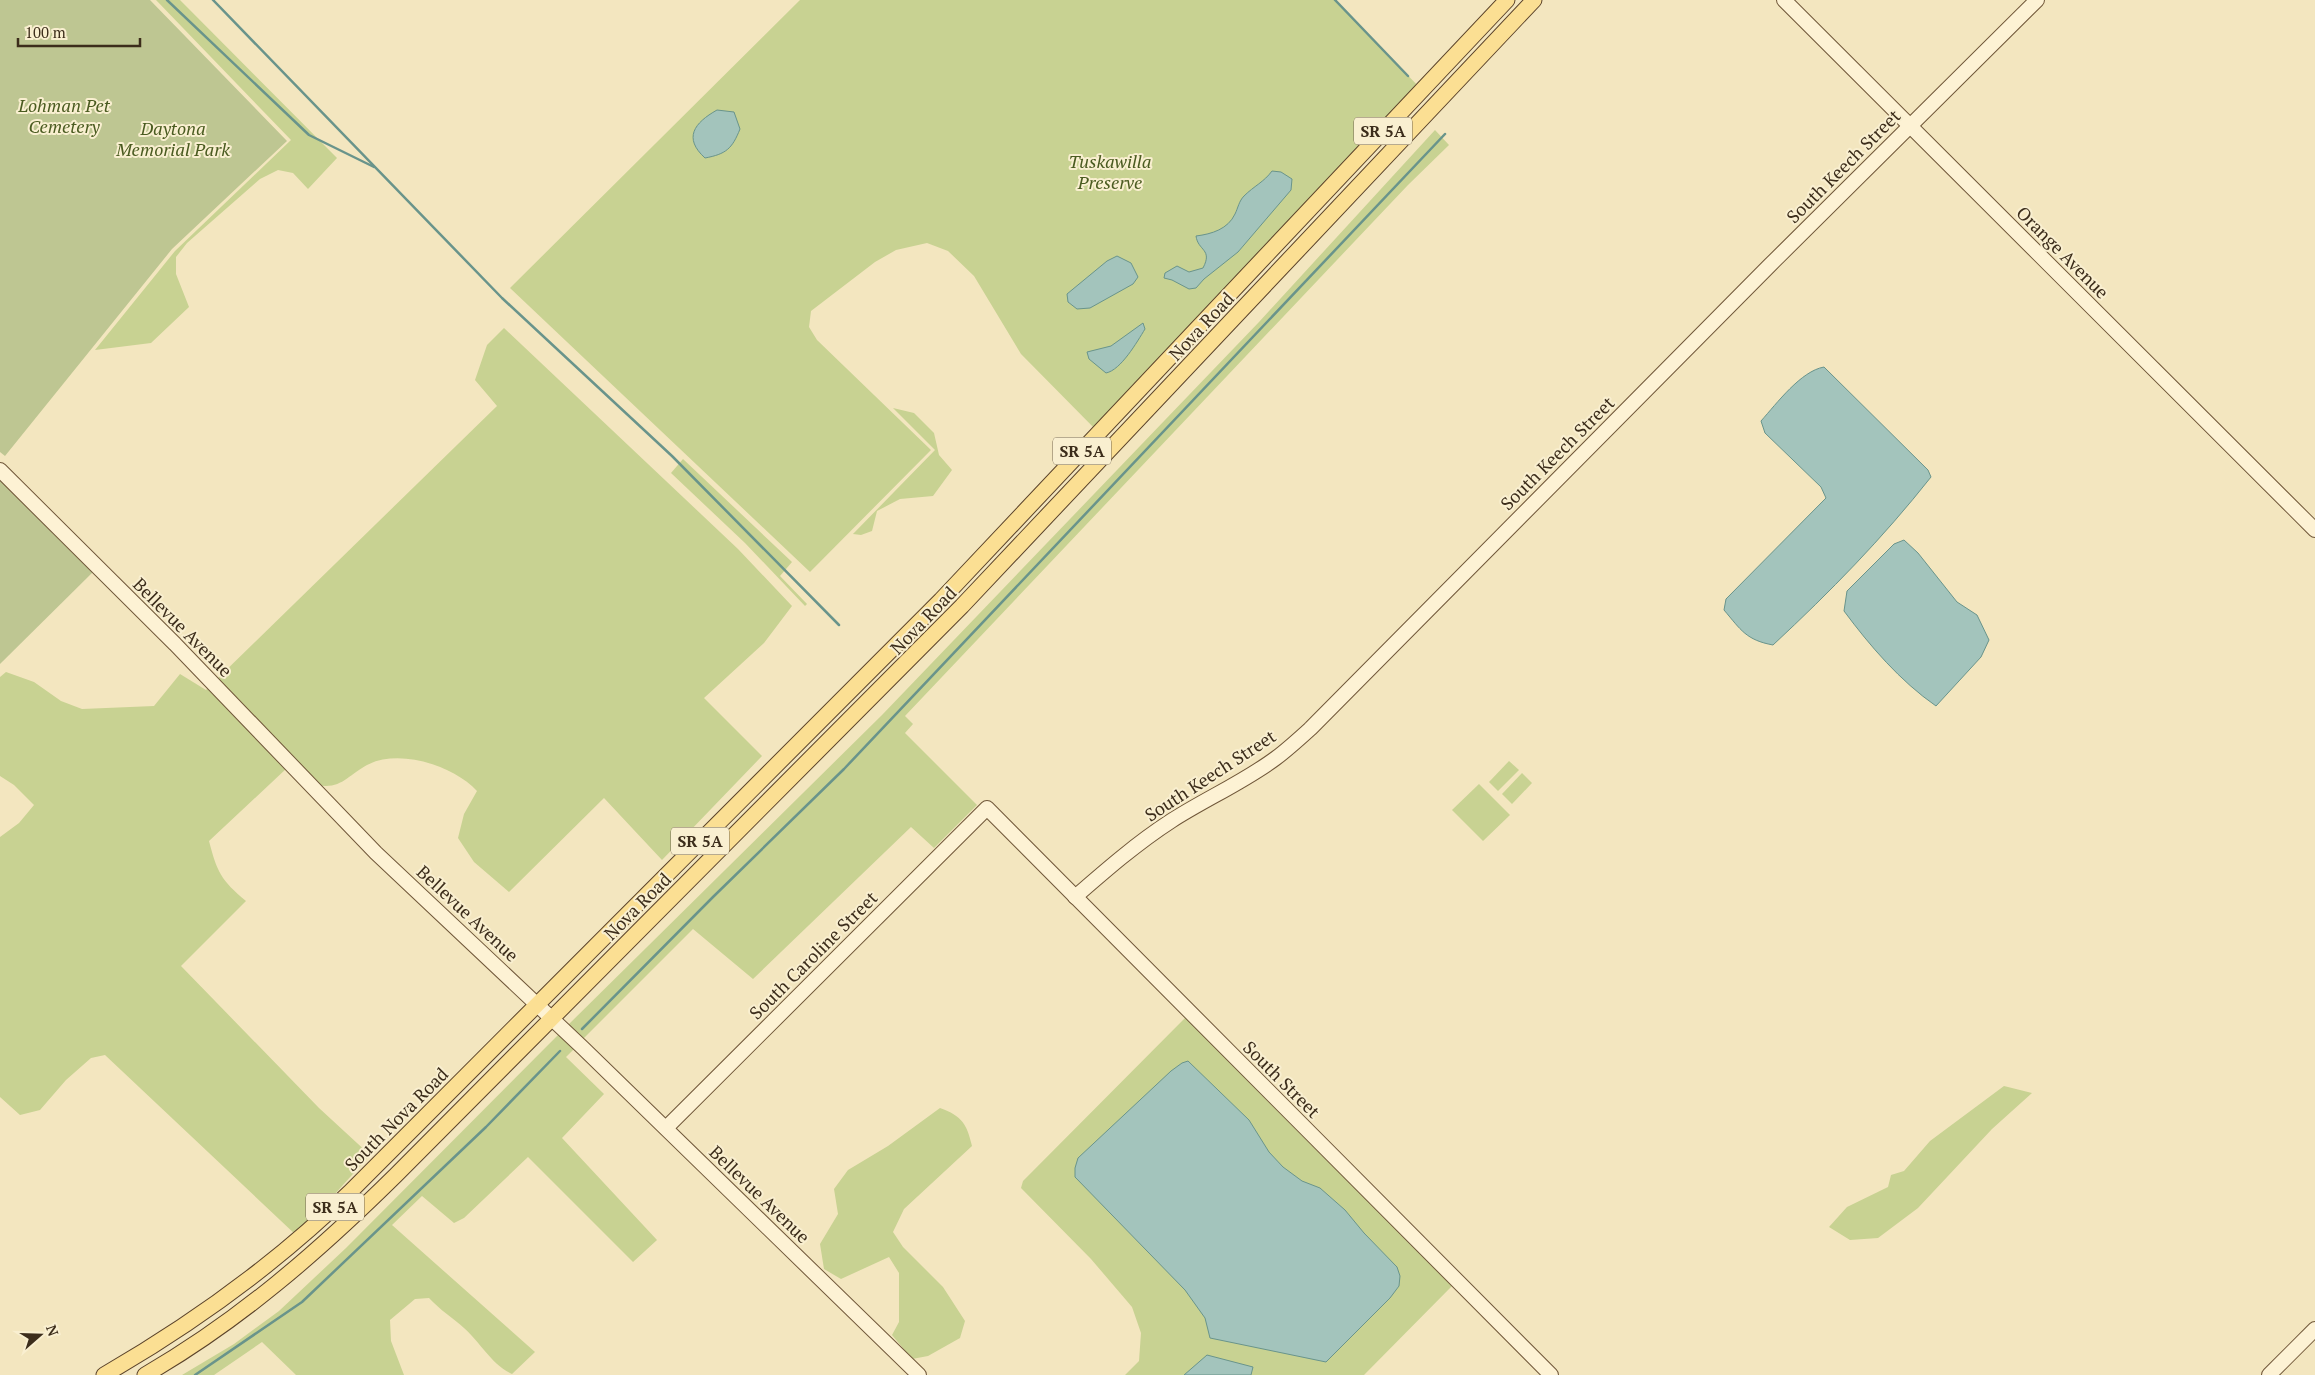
<svg xmlns="http://www.w3.org/2000/svg" width="2315" height="1375" font-family="'PT Serif',serif">
	<style>
		.green { fill: #c8d292 }
		.cemetery { fill: #bec692 }
		.water { fill: #a3c4bc; stroke: #69948b }
		.lines { fill: none; stroke-linecap: round; stroke-linejoin: round }
		.stream { stroke: #69948b; stroke-width: 2.5 }
		.secondary-casing { stroke: #705739; stroke-width: 16 }
		.primary-casing { stroke: #5b432a; stroke-width: 17 }
		.secondary { stroke: #fdf2d4; stroke-width: 14 }
		.primary { stroke: #fbdf93; stroke-width: 15 }
		.labels { text-anchor: middle; dominant-baseline: central; stroke-width: 4; stroke-linejoin: round; paint-order: stroke }
		.shield { fill: #f9efd0; stroke: #756751; stroke-width: 1 }
		.shield-label { font-size: 16px; font-weight: bold; fill: #3c2d1b }
		.park-label { font-size: 18px; font-style: italic; fill: #4a5b20; stroke: #f9efd0 }
		.street-label { font-size: 18px; fill: #3c2d1b; stroke: #f9efd0 }
	</style>
	<rect width="100%" height="100%" fill="#f3e6bf"/>
	<g class="green">
		<path d="M 156,0 L 180,0 L 337,158 L 308,189 L 293,173 L 278,170 L 260,179 L 187,243 L 176,257 L 176,274 L 189,307 L 151,343 L 95,350 L 175,251 L 291,140 Z"/>
		<path d="M 800,0 L 1335,0 L 1422,90 L 1099,433 L 1021,354 L 974,276 L 948,251 L 927,243 L 896,250 L 875,262 L 811,311 L 809,327 L 817,340 L 931,450 L 810,572 L 510,288 Z"/>
		<path d="M 1435,130 L 1449,145 L 1408,185 L 905,716 L 913,724 L 905,733 L 977,805 L 934,848 L 911,827 L 753,979 L 693,929 L 582,1040 L 567,1026 L 882,715 L 1259,322 Z"/>
		<path d="M 504,328 L 738,549 L 792,606 L 764,643 L 704,698 L 762,756 L 662,860 L 604,798 L 509,892 L 474,862 L 458,838 L 464,814 L 477,791 C 454,766 400,748 367,765 C 348,775 341,790 317,785 L 216,680 L 497,406 L 475,380 L 487,345 Z"/>
		<path d="M 893,408 L 914,413 L 934,433 L 939,455 L 952,470 L 933,496 L 900,499 L 877,511 L 872,531 L 861,535 L 853,534 L 935,450 Z"/>
		<path d="M 683,459 L 792,562 L 780,576 L 807,604 L 805,606 L 745,543 L 671,473 Z"/>
		<path d="M 6,672 L 34,682 L 61,701 L 82,709 L 154,706 L 180,674 L 206,690 L 209,687 L 287,768 L 209,841 C 217,872 221,880 246,901 L 181,966 L 319,1108 L 370,1155 L 297,1236 L 105,1055 L 91,1058 L 66,1080 L 40,1110 L 20,1115 L 0,1097 L 0,837 L 19,823 L 34,805 L 14,785 L 0,776 L 0,677 Z"/>
		<path d="M 1509,761 L 1519,770 L 1498,791 L 1489,782 Z"/>
		<path d="M 1522,773 L 1532,783 L 1512,804 L 1502,794 Z"/>
		<path d="M 1479,784 L 1510,815 L 1483,841 L 1452,810 Z"/>
		<path d="M 1187,1016 L 1452,1286 L 1364,1375 L 1125,1375 L 1139,1361 L 1141,1333 L 1132,1307 L 1091,1259 L 1021,1188 L 1023,1181 Z"/>
		<path d="M 560,1033 L 576,1047 L 566,1057 L 604,1094 L 562,1138 L 657,1240 L 633,1262 L 528,1157 L 464,1218 L 454,1223 L 422,1196 L 392,1225 L 535,1352 L 512,1374 C 491,1364 481,1343 464,1328 C 453,1318 440,1310 429,1298 L 415,1299 L 390,1320 L 391,1341 L 404,1375 L 296,1375 L 262,1342 L 214,1375 L 182,1375 L 234,1344 L 279,1311 L 346,1248 Z"/>
		<path d="M 2004,1086 L 2032,1093 L 1992,1129 L 1918,1208 L 1878,1238 L 1850,1240 L 1829,1227 L 1847,1207 L 1888,1187 L 1891,1175 L 1904,1171 L 1930,1141 Z"/>
		<path d="M 940,1108 C 962,1116 967,1124 972,1146 L 904,1209 L 893,1232 L 903,1247 L 943,1287 L 965,1321 L 960,1338 L 928,1356 L 912,1359 L 892,1335 L 899,1322 L 899,1273 L 889,1257 L 841,1279 L 824,1269 L 820,1244 L 838,1214 L 834,1189 L 848,1170 L 888,1146 Z"/>
	</g>
	<g class="cemetery">
		<path d="M 0,0 L 150,0 L 287,141 L 172,249 L 5,456 L 0,452 Z"/>
		<path d="M 0,480 L 94,571 L 0,664 Z"/>
	</g>
	<g class="water">
		<path d="M 717,110 L 734,112 L 740,129 C 732,149 726,154 705,158 C 683,138 694,123 717,110 Z"/>
		<path d="M 1272,171 L 1281,172 L 1292,179 L 1291,190 L 1238,252 L 1204,279 L 1196,288 L 1189,289 L 1172,280 L 1164,278 L 1165,273 L 1177,266 L 1189,272 L 1203,268 C 1213,249 1198,251 1196,236 C 1212,234 1228,229 1235,214 C 1238,208 1239,201 1244,196 C 1254,186 1264,182 1272,171 Z"/>
		<path d="M 1117,256 L 1131,263 L 1138,277 L 1133,284 L 1090,308 L 1077,309 L 1068,302 L 1067,294 L 1107,261 Z"/>
		<path d="M 1143,323 L 1145,329 C 1137,342 1121,370 1106,373 L 1089,359 L 1087,352 L 1111,346 Z"/>
		<path d="M 1824,367 L 1928,470 L 1931,477 C 1882,539 1831,591 1773,645 C 1746,640 1741,630 1724,610 L 1726,599 L 1826,498 L 1821,487 L 1765,433 L 1761,421 C 1777,403 1801,371 1824,367 Z"/>
		<path d="M 1904,540 L 1918,553 L 1957,602 L 1977,615 L 1989,640 L 1981,657 L 1936,706 C 1900,681 1870,646 1844,611 L 1847,591 L 1894,544 Z"/>
		<path d="M 1188,1061 L 1249,1120 L 1269,1152 L 1283,1167 L 1302,1181 L 1320,1188 L 1345,1210 L 1364,1233 L 1397,1267 L 1400,1276 L 1399,1286 L 1390,1298 L 1326,1362 L 1210,1338 L 1205,1318 L 1185,1290 L 1075,1177 L 1075,1168 L 1078,1158 L 1171,1071 L 1182,1063 Z"/>
		<path d="M 1207,1355 L 1253,1367 L 1251,1375 L 1184,1375 Z"/>
	</g>
	<g class="lines">
		<g class="stream">
			<path d="M 167,0 L 309,135 L 374,167"/>
			<path d="M 213,0 L 502,298 L 672,456 L 839,625"/>
			<path d="M 1335,0 L 1408,76"/>
			<path d="M 582,1029 L 713,897 L 844,769 L 1445,134"/>
			<path d="M 195,1375 L 302,1302 L 486,1127 L 560,1051"/>
		</g>
		<g class="secondary-casing">
			<g id="secondary">
				<path d="M 1784,0 L 2315,530"/>
				<path d="M 0,470 L 175,644 L 376,853 L 583,1048 L 919,1375"/>
				<path d="M 1075,897 C 1106,870 1137,843 1171,821 C 1205,799 1244,782 1276,758 C 1288,749 1300,738 1311,728 L 1770,265 L 2037,0"/>
				<path d="M 666,1128 L 987,808 L 1551,1375"/>
				<path d="M 2269,1375 L 2315,1329"/>
			</g>
		</g>
		<g class="primary-casing">
			<g id="primary">
				<path d="M 104,1375 C 194,1323 276,1264 351,1191 L 941,600 L 1507,0"/>
				<path d="M 145,1375 C 239,1321 319,1251 396,1175 L 962,606 L 1534,0"/>
			</g>
		</g>
		<use href="#secondary" class="secondary"/>
		<use href="#primary" class="primary"/>
	</g>
	<g class="labels">
		<g class="shield">
			<rect x="1354" y="117.5" width="58" height="27" rx="4"/>
			<rect x="1053" y="437.5" width="58" height="27" rx="4"/>
			<rect x="671" y="827.5" width="58" height="27" rx="4"/>
			<rect x="306" y="1193.5" width="58" height="27" rx="4"/>
		</g>
		<g class="shield-label">
			<text x="1383" y="131">SR 5A</text>
			<text x="1082" y="451">SR 5A</text>
			<text x="700" y="841">SR 5A</text>
			<text x="335" y="1207">SR 5A</text>
		</g>
		<g class="park-label">
			<text x="64" y="105">Lohman Pet<tspan x="64" dy="21">Cemetery</tspan></text>
			<text x="173" y="128">Daytona<tspan x="173" dy="21">Memorial Park</tspan></text>
			<text x="1110" y="161">Tuskawilla<tspan x="1110" dy="21">Preserve</tspan></text>
		</g>
		<g class="street-label">
			<text transform="translate(1843 166) rotate(-45)">South Keech Street</text>
			<text transform="translate(2063 252) rotate(45)">Orange Avenue</text>
			<text transform="translate(1201 326) rotate(-47)">Nova Road</text>
			<text transform="translate(1557 453) rotate(-45)">South Keech Street</text>
			<text transform="translate(923 620) rotate(-46)">Nova Road</text>
			<text transform="translate(183 627) rotate(45)">Bellevue Avenue</text>
			<text transform="translate(1210 775) rotate(-33)">South Keech Street</text>
			<text transform="translate(637 906) rotate(-45)">Nova Road</text>
			<text transform="translate(468 913) rotate(43)">Bellevue Avenue</text>
			<text transform="translate(813 955) rotate(-45)">South Caroline Street</text>
			<text transform="translate(1282 1079) rotate(45)">South Street</text>
			<text transform="translate(396 1119) rotate(-45)">South Nova Road</text>
			<text transform="translate(760 1194) rotate(44)">Bellevue Avenue</text>
		</g>
	</g>
	<g transform="translate(40 1335) rotate(70)" stroke="#f9efd0" stroke-width="4" paint-order="stroke">
	<path d="M0-4L9 19L0 12L-9 19Z" fill="#3c2d1b"/>
	<text y="-8" font-size="14" font-weight="bold" text-anchor="middle" fill="#3c2d1b">N</text>
	</g>
	<path d="M18 38v8h122v-8" fill="none" stroke="#3c2d1b" stroke-width="2.5"/>
	<text x="25" y="38" font-size="15" fill="#3c2d1b" stroke="#f9efd0" stroke-width="4" paint-order="stroke">100 m</text>
</svg>
